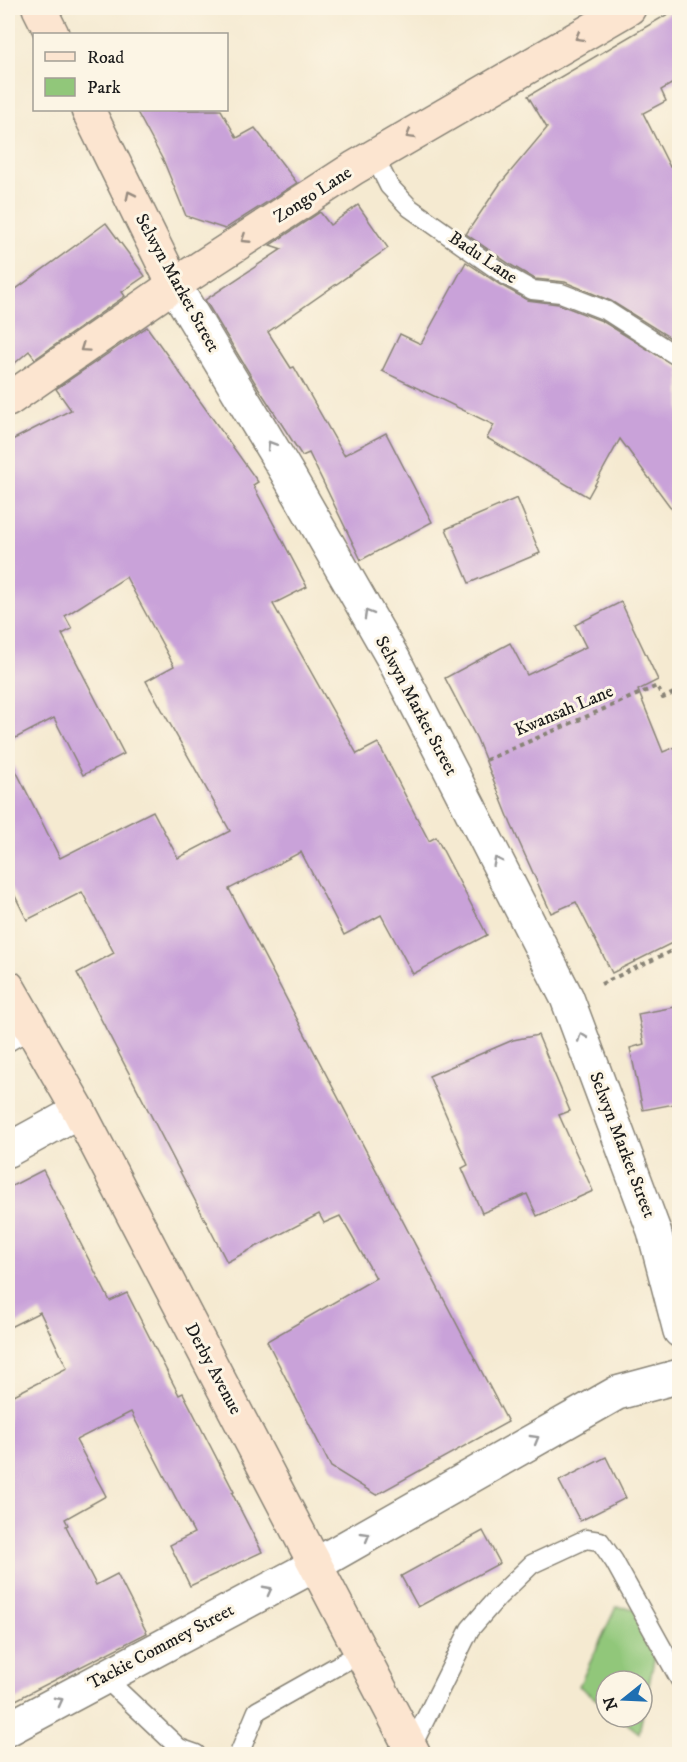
<svg xmlns="http://www.w3.org/2000/svg" width="687" height="1762" font-family="'IM FELL DW Pica',serif">
	<style>
		.green { fill: #91c77a; stroke: #56724b; stroke-width: 1.5 }
		.building { fill: #c9a2d9 }
		.lines { fill: none; stroke-linecap: round; stroke-linejoin: round }
		.lane-casing { stroke: #888376; stroke-width: 21 }
		.street-casing { stroke: #888376; stroke-width: 36 }
		.secondary-casing { stroke: #888376; stroke-width: 36 }
		.path { stroke: #888376; stroke-width: 4; stroke-dasharray: 4.5 4.5; stroke-linecap: butt }
		.lane { stroke: #fff; stroke-width: 18 }
		.street { stroke: #fff; stroke-width: 33 }
		.secondary { stroke: #fce5d0; stroke-width: 33 }
		.oneway { stroke: #978b7f }
		.oneway2 { stroke: #999 }
		.labels { text-anchor: middle; dominant-baseline: central; stroke-width: 6; stroke-linejoin: round; paint-order: stroke }
		.street-label { font-size: 18px; fill: #1c1c1c; stroke: #fcf5e5 }
	</style>
	<rect width="100%" height="100%" fill="#fcf5e5"/>
	<filter id="ink" filterUnits="userSpaceOnUse"><feTurbulence type="fractalNoise" baseFrequency=".0167" numOctaves="2"/><feDisplacementMap in="SourceGraphic" scale="12" xChannelSelector="R" yChannelSelector="G"/><feConvolveMatrix kernelMatrix="1 2 1 2 8 2 1 2 1" color-interpolation-filters="sRGB"/></filter>
	<filter id="wash" filterUnits="userSpaceOnUse"><feTurbulence type="fractalNoise" baseFrequency=".008" numOctaves="4" result="noise"/><feDisplacementMap in="SourceGraphic" scale="24" xChannelSelector="R" yChannelSelector="G"/><feGaussianBlur stdDeviation="1.35" result="paint"/><feColorMatrix in="noise" values="0 0 0 0 0 0 0 0 0 0 0 0 0 0 0 0 0 1.4 0 .05"/><feComposite in="paint" operator="in"/></filter>
	<g filter="url(#wash)">
		<rect width="100%" height="100%" fill="#f5ead1"/>
		<path class="green" d="M 616,1607 L 640,1609 L 658,1641 L 639,1733 L 619,1717 L 642,1717 L 642,1681 L 606,1681 L 606,1707 L 579,1686 Z"/>
		<g id="blocks">
			<g class="building">
				<path d="M 678,8 L 680,79 L 661,90 L 666,101 L 643,113 L 670,167 L 680,162 L 680,344 L 611,301 L 565,282 L 535,279 L 511,265 L 466,234 L 500,184 L 547,128 L 528,96 Z"/>
				<path d="M 136,110 L 221,110 L 237,138 L 255,128 L 297,183 L 225,229 L 186,216 L 164,162 Z"/>
				<path d="M 358,205 L 388,248 L 268,332 L 291,368 L 294,367 L 344,455 L 386,433 L 432,522 L 361,560 L 309,453 L 302,456 L 254,381 L 205,300 L 282,249 L 270,245 L 320,212 L 330,225 Z"/>
				<path d="M 106,223 L 145,276 L 122,292 L 125,296 L 35,359 L 29,351 L 8,369 L 8,295 Z"/>
				<path d="M 466,262 L 499,284 L 527,300 L 558,304 L 602,321 L 680,369 L 680,520 L 620,439 L 588,497 L 487,438 L 494,425 L 382,371 L 400,334 L 421,344 Z"/>
				<path d="M 147,327 L 258,482 L 253,485 L 307,587 L 273,604 L 357,754 L 378,743 L 429,841 L 436,837 L 487,935 L 413,974 L 381,915 L 344,935 L 301,852 L 229,889 L 508,1422 L 376,1495 L 331,1467 L 267,1341 L 376,1278 L 340,1216 L 324,1223 L 319,1214 L 227,1262 L 77,973 L 114,953 L 82,892 L 27,920 L 8,882 L 8,755 L 60,858 L 153,811 L 178,858 L 230,831 L 146,681 L 174,666 L 126,577 L 65,616 L 72,629 L 62,634 L 124,754 L 83,775 L 54,718 L 8,742 L 8,442 L 71,410 L 56,389 Z"/>
				<path d="M 517,498 L 540,553 L 469,583 L 446,529 Z"/>
				<path d="M 621,602 L 658,680 L 638,690 L 663,752 L 680,745 L 680,939 L 612,973 L 576,902 L 551,913 L 511,824 L 477,739 L 445,678 L 510,643 L 527,675 L 586,647 L 575,625 Z"/>
				<path d="M 680,1006 L 680,1103 L 643,1110 L 630,1048 L 644,1044 L 638,1014 Z"/>
				<path d="M 538,1035 L 570,1111 L 559,1115 L 593,1191 L 537,1216 L 527,1194 L 482,1213 L 462,1168 L 468,1165 L 429,1076 L 513,1040 Z"/>
				<path d="M 43,1170 L 110,1301 L 127,1293 L 179,1395 L 183,1393 L 234,1492 L 232,1493 L 262,1552 L 190,1586 L 170,1545 L 194,1533 L 131,1412 L 76,1440 L 106,1496 L 65,1519 L 68,1525 L 66,1526 L 96,1585 L 117,1574 L 147,1633 L 8,1704 L 8,1398 L 67,1368 L 40,1312 L 8,1328 L 8,1188 Z"/>
				<path d="M 606,1457 L 626,1498 L 580,1521 L 559,1481 Z"/>
				<path d="M 483,1531 L 500,1563 L 418,1607 L 401,1576 Z"/>
			</g>
		</g>
	</g>
	<g filter="url(#ink)">
		<use href="#blocks" fill-opacity="0" stroke="#888376" stroke-width="1.5"/>
		<g class="lines">
			<g class="lane-casing">
				<g id="lane">
					<path d="M 374,156 L 389,186 L 410,208 L 505,275 L 532,290 L 561,293 L 607,311 L 680,358"/>
					<path d="M 8,1042 L 32,1028"/>
					<path d="M 104,1677 L 179,1748 L 196,1754"/>
					<path d="M 239,1754 L 257,1711 L 360,1653"/>
					<path d="M 395,1754 L 411,1748 L 470,1629 L 497,1598 L 532,1564 L 586,1539 L 600,1541 L 614,1561 L 680,1680"/>
				</g>
			</g>
			<g class="street-casing">
				<g id="street">
					<path d="M 174,285 L 286,471 L 394,660 L 567,998 L 654,1231 L 680,1331"/>
					<path d="M 8,1150 L 79,1111"/>
					<path d="M 8,1729 L 315,1565 L 617,1393 L 680,1376"/>
				</g>
			</g>
			<g class="secondary-casing">
				<g id="secondary">
					<path d="M 39,8 L 52,34"/>
					<path d="M 88,110 L 174,285"/>
					<path d="M 8,400 L 174,285 L 354,168 L 629,8"/>
					<path d="M 8,987 L 79,1111 L 414,1754"/>
				</g>
			</g>
			<g class="path">
				<path d="M 486,760 L 657,686 L 663,698 L 680,690"/>
				<path d="M 601,984 L 680,947"/>
			</g>
			<use href="#lane" class="lane"/>
			<use href="#street" class="street"/>
			<use href="#secondary" class="secondary"/>
		</g>
		<defs><path id="oneway-chevron" d="M-2-3.5L2.5 0L-2 3.5" fill="none" stroke-width="1.6" stroke-linecap="round" stroke-linejoin="round" transform="scale(1.5)"/></defs>
		<g class="oneway">
			<use href="#oneway-chevron" transform="translate(579 37) rotate(150)"/>
			<use href="#oneway-chevron" transform="translate(410 135) rotate(150)"/>
			<use href="#oneway-chevron" transform="translate(130 195) rotate(-116)"/>
			<use href="#oneway-chevron" transform="translate(245 239) rotate(147)"/>
			<use href="#oneway-chevron" transform="translate(84 348) rotate(145)"/>
		</g>
		<g class="oneway2">
			<use href="#oneway-chevron" transform="translate(271 445) rotate(-121)"/>
			<use href="#oneway-chevron" transform="translate(368 614) rotate(-120)"/>
			<use href="#oneway-chevron" transform="translate(497 861) rotate(-117)"/>
			<use href="#oneway-chevron" transform="translate(582 1037) rotate(-110)"/>
			<use href="#oneway-chevron" transform="translate(535 1439) rotate(-30)"/>
			<use href="#oneway-chevron" transform="translate(366 1536) rotate(-30)"/>
			<use href="#oneway-chevron" transform="translate(268 1590) rotate(-28)"/>
			<use href="#oneway-chevron" transform="translate(59 1701) rotate(-28)"/>
		</g>
	</g>
	<g class="labels">
		<g class="street-label">
			<text transform="translate(313 195) rotate(-33)">Zongo Lane</text>
			<text transform="translate(483 258) rotate(34)">Badu Lane</text>
			<text transform="translate(177 283) rotate(61)">Selwyn Market Street</text>
			<text transform="translate(416 706) rotate(62)">Selwyn Market Street</text>
			<text transform="translate(564 711) rotate(-23)">Kwansah Lane</text>
			<text transform="translate(622 1145) rotate(69)">Selwyn Market Street</text>
			<text transform="translate(213 1369) rotate(62)">Derby Avenue</text>
			<text transform="translate(161 1647) rotate(-28)">Tackie Commey Street</text>
		</g>
	</g>
	<rect width="687" height="1762" fill="none" stroke="#fcf5e5" stroke-width="30"/>
	<rect x="33" y="33" width="195" height="78" fill="#fcf5e5" stroke="#a29e95" stroke-width="1.5"/>
	<rect x="45" y="52" width="30" height="9" fill="#fce5d0" stroke="#a29e95" stroke-width="1.5"/>
	<text x="87" y="63" font-size="18" fill="#1c1c1c">Road</text>
	<rect x="45" y="78" width="30" height="18" fill="#91c77a" stroke="#a29e95" stroke-width="1.5"/>
	<text x="87" y="93" font-size="18" fill="#1c1c1c">Park</text>
	<g transform="translate(624 1699) rotate(252)"><circle r="28" fill="#fcf5e5" stroke="#a29e95" stroke-width="1.5"/>
	<path d="M0-4.5L10 22L0 15L-10 22Z" fill="#1f6fb2"/>
	<text y="-9" font-size="16" font-weight="bold" text-anchor="middle" fill="#1c1c1c">N</text>
	</g>
</svg>
